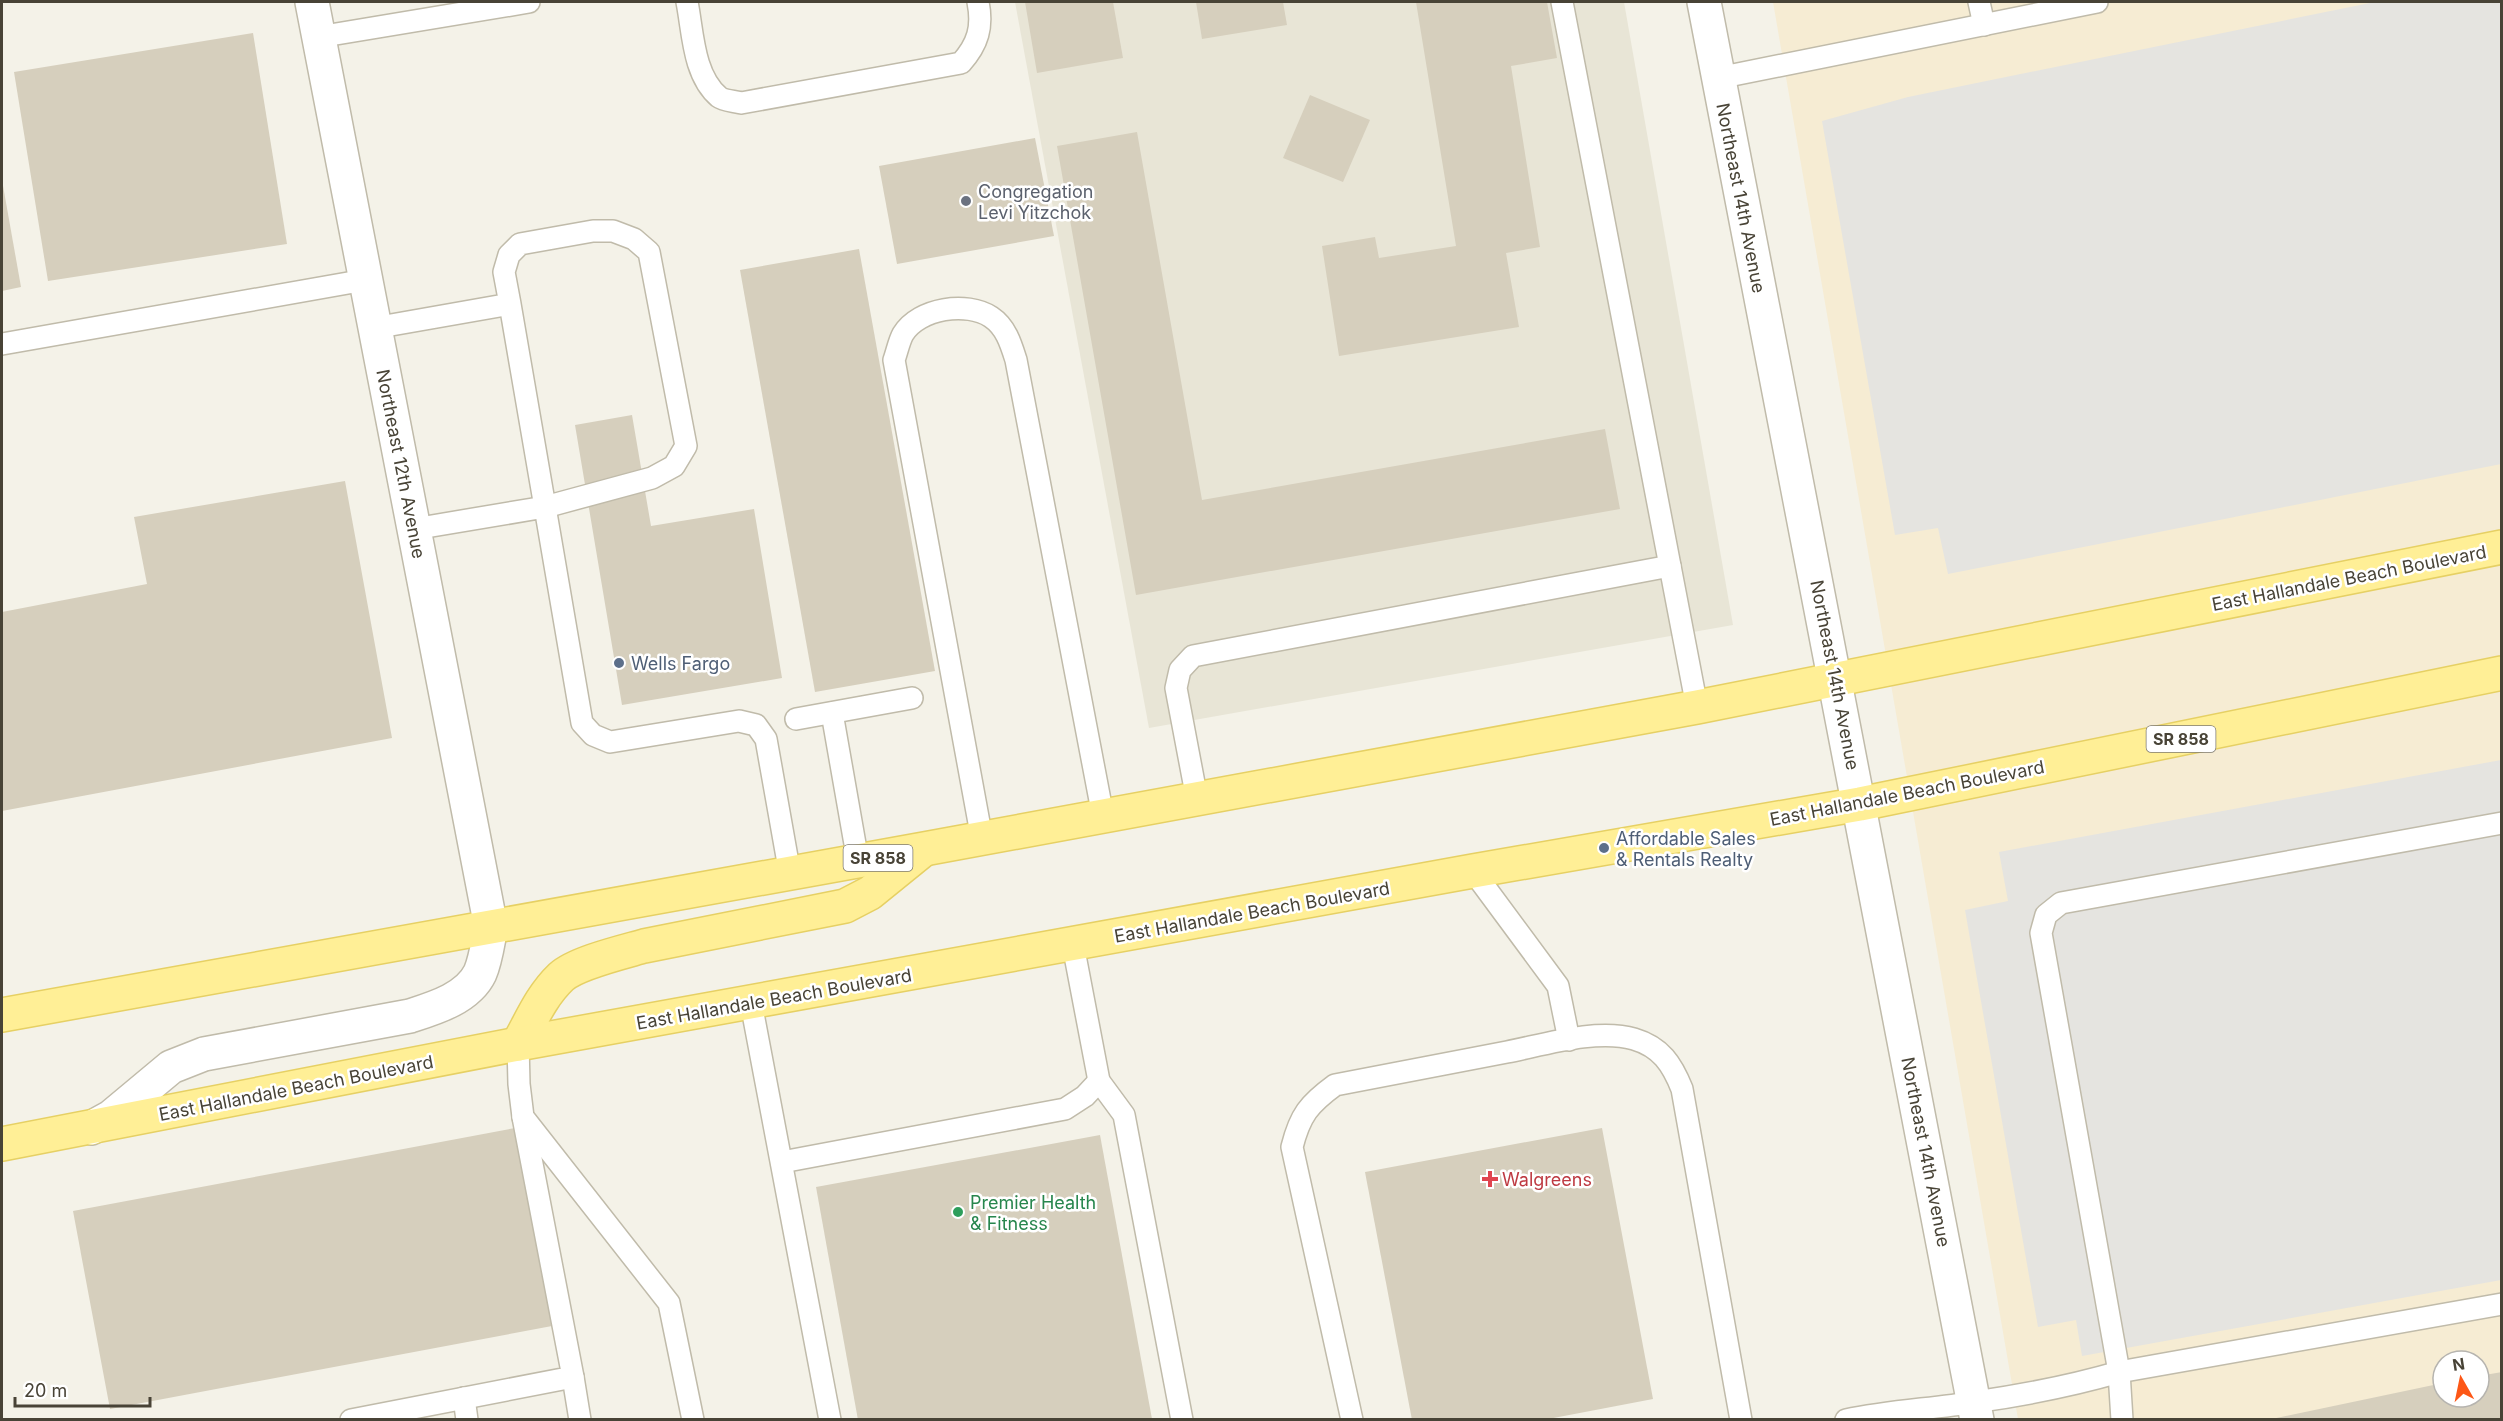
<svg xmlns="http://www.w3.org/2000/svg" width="2503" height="1421" font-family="Inter,sans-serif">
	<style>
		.residential { fill: #e8e5d6 }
		.commercial { fill: #f6ecd3; fill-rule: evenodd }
		.parking { fill: #e5e4e0 }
		.building { fill: #d6cfbd }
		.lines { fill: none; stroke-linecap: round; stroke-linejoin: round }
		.service-casing { stroke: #c0bbaa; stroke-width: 24 }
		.minor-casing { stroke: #c0bbaa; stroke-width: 36 }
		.tertiary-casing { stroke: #c0bbaa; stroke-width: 36 }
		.primary-casing { stroke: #e6d064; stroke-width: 36 }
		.service { stroke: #fff; stroke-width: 21 }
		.minor { stroke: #fff; stroke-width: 33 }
		.tertiary { stroke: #fff; stroke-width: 33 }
		.primary { stroke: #ffef96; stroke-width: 33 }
		.worship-dot { fill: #6b7280; stroke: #fff; stroke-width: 2 }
		.service-dot { fill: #5c6f8a; stroke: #fff; stroke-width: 2 }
		.health-dot { fill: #e0444e; stroke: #fff; stroke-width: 2 }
		.leisure-dot { fill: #2e9e5b; stroke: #fff; stroke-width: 2 }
		.labels { text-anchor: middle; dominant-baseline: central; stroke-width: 5; stroke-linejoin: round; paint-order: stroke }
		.shield { fill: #fff; stroke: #7f7b72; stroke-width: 1.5 }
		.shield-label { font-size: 16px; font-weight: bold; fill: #484336 }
		.worship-label { font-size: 18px; fill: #5b616d; stroke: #fff; text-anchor: start }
		.street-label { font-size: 18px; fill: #484336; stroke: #fff }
		.service-label { font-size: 18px; fill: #4e5e75; stroke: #fff; text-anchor: start }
		.health-label { font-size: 18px; fill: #be3a42; stroke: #fff; text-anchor: start }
		.leisure-label { font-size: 18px; fill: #27864d; stroke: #fff; text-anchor: start }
	</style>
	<rect width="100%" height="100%" fill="#f4f2e8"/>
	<path class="residential" d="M 1015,2 L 1624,2 L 1733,625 L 1149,728 Z"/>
	<path class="commercial" d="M 1773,2 L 2501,2 L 2501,1419 L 2018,1419 ZM 2443,1361 L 2479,1361 L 2479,1397 L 2443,1397 Z"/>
	<g class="parking">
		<path d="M 2375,2 L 2501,2 L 2501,464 L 1948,574 L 1938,528 L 1895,535 L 1822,121 L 1908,97 Z"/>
		<path d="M 2501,760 L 2501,1280 L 2082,1356 L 2076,1320 L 2038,1327 L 1965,910 L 2008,901 L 1999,852 Z"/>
	</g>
	<g class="building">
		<path d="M 1025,2 L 1113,2 L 1123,58 L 1037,73 Z"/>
		<path d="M 1196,2 L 1283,2 L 1287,25 L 1202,39 Z"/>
		<path d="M 1416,2 L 1547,2 L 1557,58 L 1511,66 L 1540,247 L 1506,253 L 1519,327 L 1339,356 L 1322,246 L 1375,237 L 1379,258 L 1456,246 Z"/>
		<path d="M 253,33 L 287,244 L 48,281 L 14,72 Z"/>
		<path d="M 1310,95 L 1370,120 L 1343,182 L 1283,158 Z"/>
		<path d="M 1137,132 L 1202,500 L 1605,429 L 1620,509 L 1136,595 L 1057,146 Z"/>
		<path d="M 1035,138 L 1054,236 L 897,264 L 879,166 Z"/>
		<path d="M 2,180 L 21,287 L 2,291 Z"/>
		<path d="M 859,249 L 935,671 L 815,692 L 740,270 Z"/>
		<path d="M 632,415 L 651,526 L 754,509 L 782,678 L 622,705 L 575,425 Z"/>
		<path d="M 345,481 L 392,738 L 2,811 L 2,612 L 147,584 L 134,517 Z"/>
		<path d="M 515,1128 L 552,1326 L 110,1409 L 73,1211 Z"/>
		<path d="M 1602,1128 L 1653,1399 L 1543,1420 L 1412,1420 L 1365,1172 Z"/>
		<path d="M 1100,1135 L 1152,1419 L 858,1420 L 816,1187 Z"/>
		<path d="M 2502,1372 L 2502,1420 L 2267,1420 L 2443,1383 L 2443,1397 L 2479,1397 L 2479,1376 Z"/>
	</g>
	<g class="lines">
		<g class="service-casing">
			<g id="service">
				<path d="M 687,2 C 693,32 693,75 719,97 C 724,101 734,101 741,103 L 961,63 C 978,44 983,27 978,2"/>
				<path d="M 1562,2 L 1670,566"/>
				<path d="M 1979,2 L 1984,25"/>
				<path d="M 318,37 L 529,2"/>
				<path d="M 1718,78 L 2097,2"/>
				<path d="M 374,328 L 510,304 L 545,507 L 652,478 L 674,466 L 686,446 L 649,252 L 634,239 L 613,231 L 593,231 L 520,244 L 509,255 L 504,272 L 510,304"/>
				<path d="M 2,344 L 365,280"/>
				<path d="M 414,529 L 545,507 L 582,723 L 593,735 L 610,742 L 739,721 L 756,725 L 766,739 L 790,874"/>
				<path d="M 832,713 L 858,861"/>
				<path d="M 796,719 L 912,698"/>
				<path d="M 1197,799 L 1176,688 L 1180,670 L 1193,656 L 1670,566 L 1697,707"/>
				<path d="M 982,839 L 894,360 C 897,352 899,341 903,334 C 919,308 967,301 991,317 C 1006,327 1011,344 1016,360 L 1103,816"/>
				<path d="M 1473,871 L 1558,986 L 1569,1040"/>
				<path d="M 1073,945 L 1099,1081 L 1124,1115 L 1182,1420"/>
				<path d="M 751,1003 L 830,1420"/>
				<path d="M 518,1044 L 519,1084 L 523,1117 L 669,1303 L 693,1420"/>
				<path d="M 782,1162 L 1065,1109 L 1085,1096 L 1099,1081"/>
				<path d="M 573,1377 L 580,1420"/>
				<path d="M 464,1398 L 467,1420"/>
				<path d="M 351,1420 L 573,1377 L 523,1117"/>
				<path d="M 1352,1420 L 1292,1147 C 1300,1115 1309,1104 1335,1085 C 1392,1074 1449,1063 1507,1052 C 1543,1045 1597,1028 1634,1039 C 1661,1047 1672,1064 1682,1089 L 1741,1420"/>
				<path d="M 1846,1420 C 1889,1411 1932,1409 1975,1402 C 2024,1395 2071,1386 2119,1372 L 2502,1304"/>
				<path d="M 2122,1420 L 2119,1372 L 2041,933 L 2046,915 L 2061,903 L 2502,823"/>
			</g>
		</g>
		<g class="minor-casing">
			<path id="minor" d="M 91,1128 L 111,1117 L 171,1067 L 204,1054 L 410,1016 C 435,1008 468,998 480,973 C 486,959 488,941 491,927 L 312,2"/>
		</g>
		<g class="tertiary-casing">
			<path id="tertiary" d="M 1704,2 L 1977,1420"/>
		</g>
		<g class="primary-casing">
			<g id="primary">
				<path d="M 2,1015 L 924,849 L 1697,707 L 2502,547"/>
				<path d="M 518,1044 C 531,1021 541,996 561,977 C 576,963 623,952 644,946 L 845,906 L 870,893 L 923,850"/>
				<path d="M 2,1144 L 518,1044 L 1473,871 L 1860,804 L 2502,673"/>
			</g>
		</g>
		<use href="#service" class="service"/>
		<use href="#minor" class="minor"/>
		<use href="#tertiary" class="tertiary"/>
		<use href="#primary" class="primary"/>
	</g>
	<circle class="worship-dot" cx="966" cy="201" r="6"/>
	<g class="service-dot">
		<circle cx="619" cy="663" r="6"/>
		<circle cx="1604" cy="848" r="6"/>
	</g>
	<path class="health-dot" d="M1487 1170h6v6h6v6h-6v6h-6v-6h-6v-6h6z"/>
	<circle class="leisure-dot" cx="958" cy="1212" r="6"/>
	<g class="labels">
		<g class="shield">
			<rect x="2146.5" y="726" width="69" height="26" rx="4.5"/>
			<rect x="843.5" y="845" width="69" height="26" rx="4.5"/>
		</g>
		<g class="shield-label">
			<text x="2181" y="739">SR 858</text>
			<text x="878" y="858">SR 858</text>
		</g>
		<g class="worship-label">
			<text x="978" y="191">Congregation<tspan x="978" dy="21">Levi Yitzchok</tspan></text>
		</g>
		<g class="street-label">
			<text transform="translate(1741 198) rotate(79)">Northeast 14th Avenue</text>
			<text transform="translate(401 464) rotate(79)">Northeast 12th Avenue</text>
			<text transform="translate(2349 578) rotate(-11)">East Hallandale Beach Boulevard</text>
			<text transform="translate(1835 675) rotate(79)">Northeast 14th Avenue</text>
			<text transform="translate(1907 793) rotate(-11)">East Hallandale Beach Boulevard</text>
			<text transform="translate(1252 912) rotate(-10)">East Hallandale Beach Boulevard</text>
			<text transform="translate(774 999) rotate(-10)">East Hallandale Beach Boulevard</text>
			<text transform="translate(296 1088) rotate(-11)">East Hallandale Beach Boulevard</text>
			<text transform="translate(1926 1152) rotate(79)">Northeast 14th Avenue</text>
		</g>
		<g class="service-label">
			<text x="631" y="663">Wells Fargo</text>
			<text x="1616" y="838">Affordable Sales<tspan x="1616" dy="21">&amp; Rentals Realty</tspan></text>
		</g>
		<g class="health-label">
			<text x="1502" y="1179">Walgreens</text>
		</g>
		<g class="leisure-label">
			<text x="970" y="1202">Premier Health<tspan x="970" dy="21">&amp; Fitness</tspan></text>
		</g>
	</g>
	<rect width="2503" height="1421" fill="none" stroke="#484336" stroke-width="6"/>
	<g transform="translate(2461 1379) rotate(351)"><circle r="28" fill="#ffffff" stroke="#b6b4af" stroke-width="1.5"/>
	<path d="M0-4.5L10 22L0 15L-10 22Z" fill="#fd5716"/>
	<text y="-9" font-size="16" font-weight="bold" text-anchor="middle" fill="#484336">N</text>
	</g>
	<path d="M15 1397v9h135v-9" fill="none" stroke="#484336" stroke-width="3"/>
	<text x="24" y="1397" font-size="18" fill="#484336" stroke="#ffffff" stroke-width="4.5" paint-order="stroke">20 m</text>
</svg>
